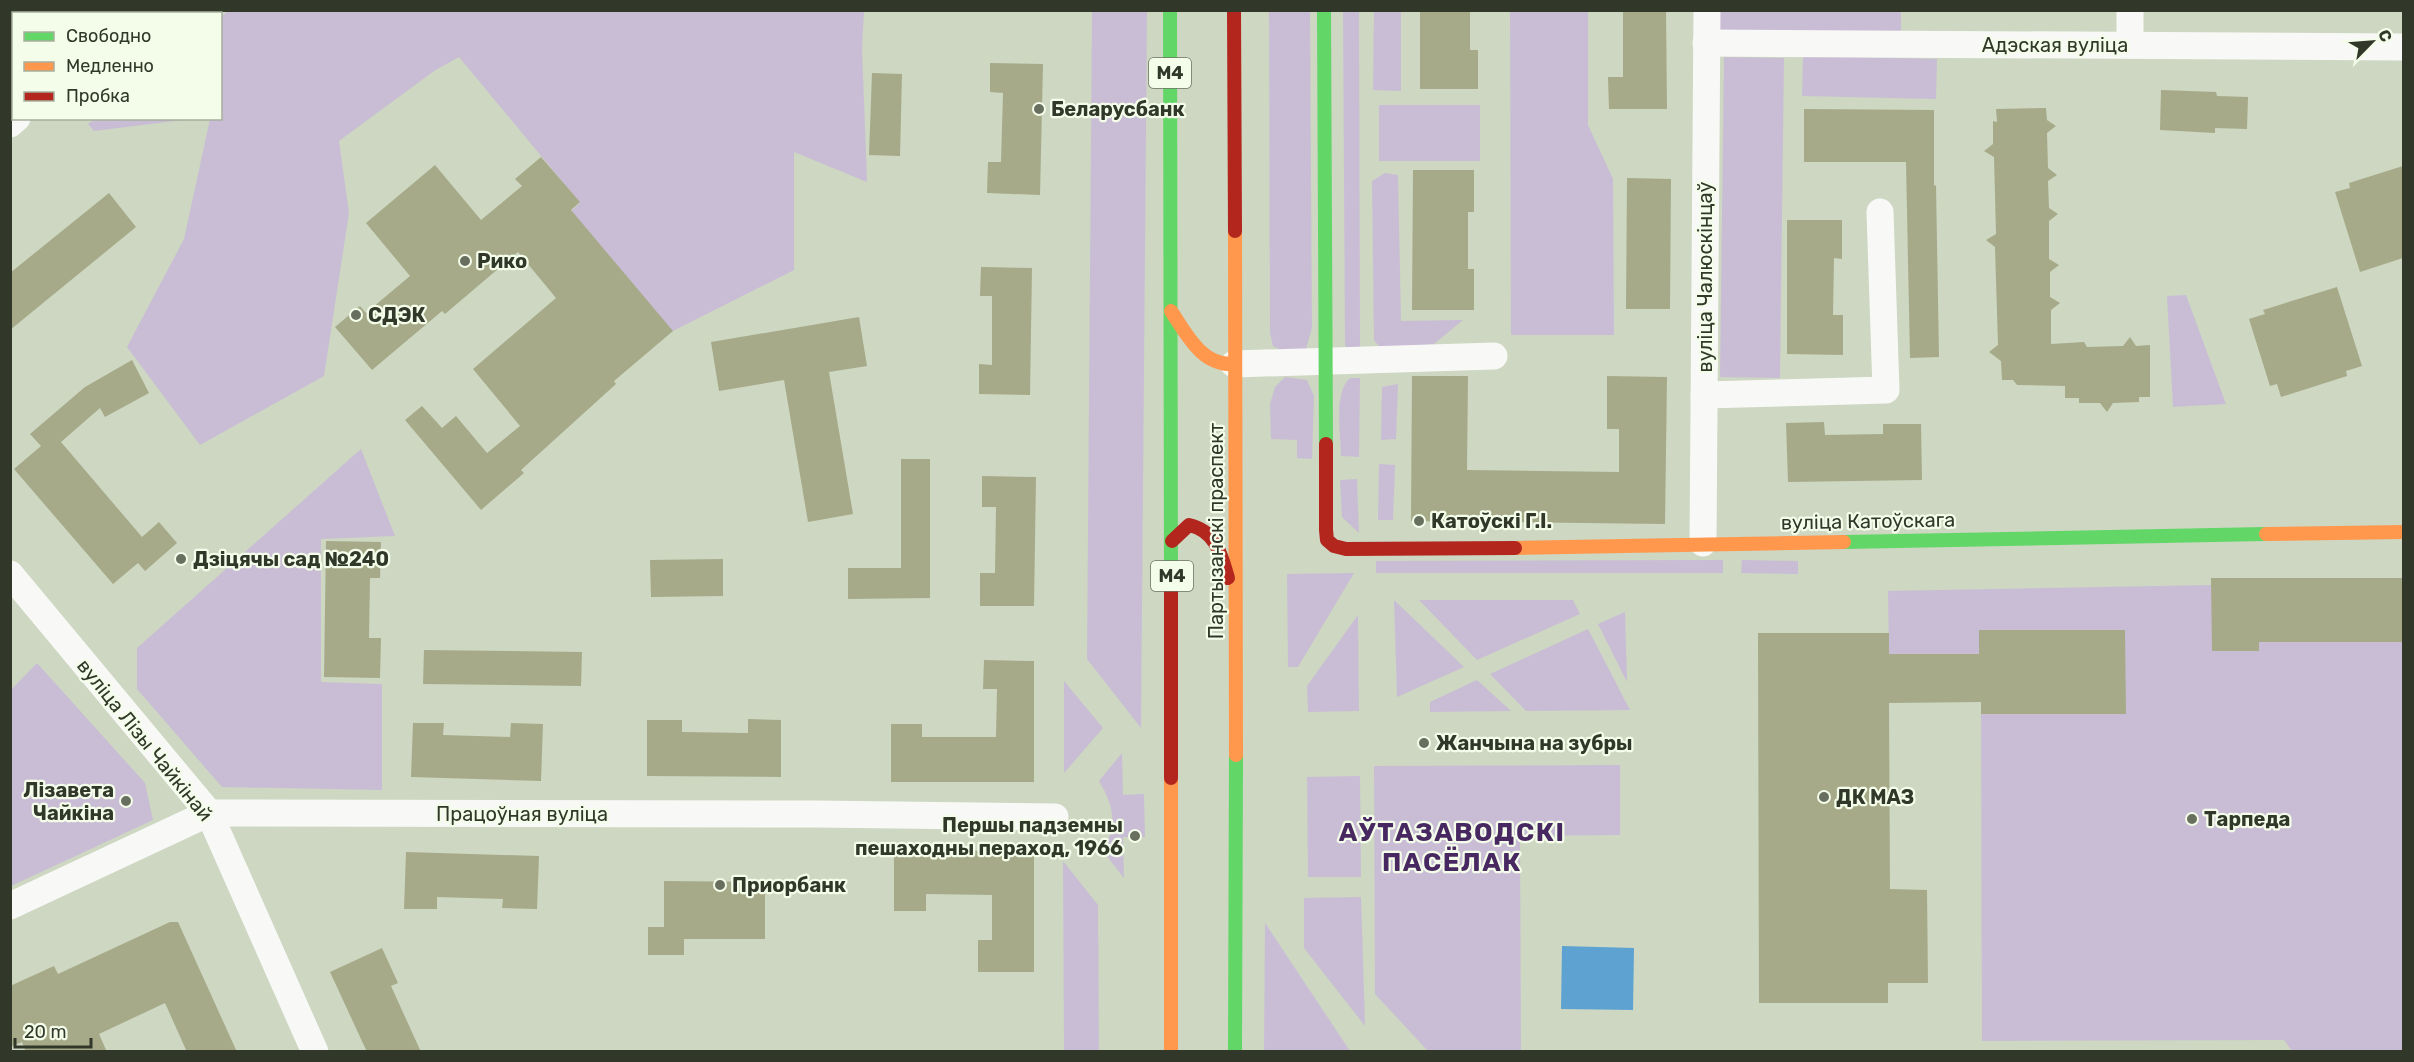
<svg xmlns="http://www.w3.org/2000/svg" width="2414" height="1062" font-family="Rubik,sans-serif">
	<style>
		.green { fill: #c9bdd5 }
		.water { fill: #5da2d1 }
		.building { fill: #a6aa88 }
		.lines { fill: none; stroke-linecap: round; stroke-linejoin: round }
		.street { stroke: #f8f9f6; stroke-width: 27 }
		.fast { stroke: #63d668; stroke-width: 14 }
		.slow { stroke: #ff974d; stroke-width: 14 }
		.jam { stroke: #b3261e; stroke-width: 14 }
		.poi-dot { fill: #686f5f; stroke: #f4fdea; stroke-width: 2 }
		.labels { text-anchor: middle; dominant-baseline: central; stroke-width: 4.5; stroke-linejoin: round; paint-order: stroke }
		.shield { fill: #f4fdea; stroke: #6c7263; stroke-width: 1.5 }
		.shield-label { font-size: 18px; font-weight: bold; fill: #313729 }
		.street-label { font-size: 20px; fill: #313729; stroke: #f4fdea }
		.poi-label { font-size: 20px; font-weight: bold; fill: #313729; stroke: #f4fdea; text-anchor: start }
		.district-label { font-size: 26px; font-weight: bold; letter-spacing: 1.5px; fill: #482861; stroke: #f4fdea }
	</style>
	<rect width="100%" height="100%" fill="#cdd7c2"/>
	<g class="green">
		<path d="M 11,10 L 96,10 L 96,11 L 92,14 L 14,14 L 13,66 L 11,63 Z"/>
		<path d="M 228,11 L 864,11 L 862,48 L 867,182 L 794,152 L 794,270 L 671,332 L 571,211 L 580,203 L 459,57 L 434,71 L 339,141 L 349,213 L 324,376 L 200,445 L 127,347 L 184,239 L 210,119 L 220,118 L 221,17 Z"/>
		<path d="M 1092,11 L 1147,11 L 1141,728 L 1087,659 Z"/>
		<path d="M 1269,11 L 1310,11 L 1312,328 L 1306,349 L 1287,353 L 1273,346 L 1270,333 Z"/>
		<path d="M 1343,11 L 1359,11 L 1360,350 L 1351,351 L 1345,346 Z"/>
		<path d="M 1374,11 L 1401,11 L 1401,91 L 1373,90 Z"/>
		<path d="M 1510,11 L 1588,11 L 1588,125 L 1613,179 L 1614,335 L 1511,335 Z"/>
		<path d="M 1717,11 L 1901,11 L 1901,33 L 1717,31 Z"/>
		<path d="M 1803,56 L 1937,59 L 1936,99 L 1802,96 Z"/>
		<path d="M 1724,57 L 1784,58 L 1780,378 L 1720,377 Z"/>
		<rect x="1379" y="105" width="101" height="56"/>
		<path d="M 95,119 L 95,118 L 191,119 L 94,131 L 88,124 Z"/>
		<path d="M 1385,173 L 1398,175 L 1401,321 L 1463,320 L 1434,344 L 1382,350 L 1374,340 L 1372,181 Z"/>
		<path d="M 2186,295 L 2226,404 L 2173,407 L 2167,296 Z"/>
		<path d="M 1285,377 L 1307,380 L 1314,396 L 1312,459 L 1297,458 L 1297,440 L 1271,439 L 1270,404 L 1275,387 Z"/>
		<path d="M 1350,378 L 1360,378 L 1359,457 L 1341,456 C 1341,434 1333,393 1350,378 Z"/>
		<path d="M 1398,384 L 1396,439 L 1381,440 L 1382,387 Z"/>
		<path d="M 361,449 L 395,536 L 321,539 L 321,682 L 382,684 L 382,790 L 222,787 L 137,689 L 137,648 Z"/>
		<path d="M 1379,464 L 1395,465 L 1393,520 L 1378,520 Z"/>
		<path d="M 1357,479 L 1359,533 L 1342,517 L 1340,480 Z"/>
		<path d="M 1723,560 L 1723,573 L 1376,573 L 1376,561 Z"/>
		<path d="M 1742,560 L 1798,561 L 1798,574 L 1741,573 Z"/>
		<path d="M 1354,573 L 1298,667 L 1288,667 L 1287,574 Z"/>
		<path d="M 2211,578 L 2403,578 L 2403,1051 L 2292,1051 L 2284,1040 L 1982,1041 L 1981,714 L 2125,714 L 2125,631 L 1979,654 L 1889,654 L 1888,591 L 2211,585 Z"/>
		<path d="M 1394,600 L 1464,667 L 1397,697 Z"/>
		<path d="M 1419,600 L 1573,600 L 1580,614 L 1477,660 Z"/>
		<path d="M 1625,612 L 1627,682 L 1598,624 Z"/>
		<path d="M 1358,615 L 1359,711 L 1308,712 L 1307,686 Z"/>
		<path d="M 1588,629 L 1630,710 L 1526,711 L 1490,674 Z"/>
		<path d="M 37,663 L 145,783 L 153,820 L 11,886 L 11,690 Z"/>
		<path d="M 1477,680 L 1511,711 L 1430,712 L 1430,702 Z"/>
		<path d="M 1064,681 L 1103,728 L 1064,773 Z"/>
		<path d="M 1122,753 L 1123,795 L 1144,794 L 1145,837 L 1123,837 L 1124,878 L 1102,850 C 1119,827 1113,804 1099,781 Z"/>
		<path d="M 1620,765 L 1620,835 L 1520,836 L 1521,1051 L 1428,1051 L 1375,994 L 1374,766 Z"/>
		<path d="M 1360,776 L 1361,877 L 1308,877 L 1307,777 Z"/>
		<path d="M 1063,861 L 1098,905 L 1099,1051 L 1064,1051 Z"/>
		<path d="M 1361,897 L 1365,1026 L 1304,948 L 1304,898 Z"/>
		<path d="M 1265,923 L 1350,1051 L 1264,1051 Z"/>
	</g>
	<path class="water" d="M 1562,946 L 1634,948 L 1633,1010 L 1561,1009 Z"/>
	<g class="building">
		<path d="M 1420,10 L 1470,10 L 1470,50 L 1478,50 L 1478,89 L 1420,89 Z"/>
		<path d="M 1623,10 L 1666,10 L 1667,109 L 1609,109 L 1608,77 L 1623,77 Z"/>
		<path d="M 990,63 L 1043,64 L 1040,195 L 987,193 L 988,162 L 1001,162 L 1003,93 L 990,92 Z"/>
		<path d="M 872,73 L 902,74 L 900,156 L 869,155 Z"/>
		<path d="M 2161,90 L 2216,92 L 2217,96 L 2248,97 L 2247,129 L 2215,128 L 2215,133 L 2160,130 Z"/>
		<path d="M 2046,108 L 2047,120 L 2056,126 L 2047,133 L 2048,168 L 2057,175 L 2048,181 L 2049,208 L 2058,214 L 2049,221 L 2049,259 L 2059,265 L 2050,272 L 2050,297 L 2060,303 L 2051,310 L 2051,344 L 2084,342 L 2087,347 L 2123,346 L 2130,337 L 2136,346 L 2150,345 L 2150,397 L 2139,397 L 2139,402 L 2113,403 L 2107,412 L 2100,403 L 2079,403 L 2079,398 L 2065,398 L 2065,386 L 2017,385 L 2013,380 L 2002,380 L 2001,361 L 1989,352 L 1998,345 L 1996,280 L 1995,247 L 1986,240 L 1996,234 L 1994,157 L 1984,151 L 1993,144 L 1993,121 L 1997,122 L 1996,109 Z"/>
		<path d="M 1804,109 L 1934,110 L 1934,186 L 1936,185 L 1939,357 L 1910,358 L 1906,162 L 1804,162 Z"/>
		<path d="M 541,157 L 580,202 L 571,210 L 673,331 L 614,381 L 616,384 L 521,470 L 524,473 L 481,510 L 405,420 L 422,406 L 442,428 L 456,416 L 487,453 L 520,426 L 473,369 L 556,298 L 518,252 L 445,314 L 442,311 L 372,370 L 335,327 L 360,306 L 366,313 L 410,276 L 366,223 L 435,165 L 481,220 L 522,186 L 515,179 Z"/>
		<path d="M 2403,166 L 2403,258 L 2360,272 L 2335,192 L 2350,188 L 2349,183 Z"/>
		<path d="M 1413,170 L 1474,170 L 1474,212 L 1468,212 L 1468,269 L 1474,269 L 1474,310 L 1412,310 Z"/>
		<path d="M 1627,178 L 1671,179 L 1670,309 L 1626,309 Z"/>
		<path d="M 109,193 L 136,227 L 10,330 L 10,273 Z"/>
		<path d="M 1787,220 L 1842,220 L 1842,259 L 1834,258 L 1833,315 L 1843,315 L 1843,355 L 1787,354 Z"/>
		<path d="M 981,267 L 1032,268 L 1030,395 L 979,394 L 979,364 L 992,365 L 992,296 L 980,296 Z"/>
		<path d="M 2337,287 L 2362,366 L 2346,371 L 2347,376 L 2281,397 L 2277,384 L 2270,386 L 2249,319 L 2265,314 L 2263,310 Z"/>
		<path d="M 859,317 L 867,366 L 829,372 L 853,514 L 808,522 L 784,380 L 719,391 L 711,342 Z"/>
		<path d="M 132,360 L 149,393 L 105,417 L 100,408 L 61,442 L 142,537 L 159,522 L 177,543 L 145,571 L 138,563 L 113,584 L 14,469 L 41,446 L 30,434 L 85,387 Z"/>
		<path d="M 1412,376 L 1468,376 L 1467,470 L 1619,472 L 1619,429 L 1607,429 L 1607,376 L 1667,377 L 1665,524 L 1411,521 Z"/>
		<path d="M 1824,422 L 1825,435 L 1883,434 L 1883,424 L 1921,424 L 1922,480 L 1788,482 L 1786,423 Z"/>
		<path d="M 901,459 L 930,459 L 930,598 L 848,599 L 848,568 L 901,568 Z"/>
		<path d="M 982,476 L 1036,477 L 1034,606 L 980,606 L 980,573 L 995,573 L 996,507 L 982,507 Z"/>
		<path d="M 326,541 L 381,542 L 380,578 L 370,578 L 369,638 L 381,638 L 380,678 L 324,677 Z"/>
		<path d="M 723,559 L 723,596 L 651,597 L 650,560 Z"/>
		<path d="M 2211,578 L 2403,578 L 2403,642 L 2259,642 L 2259,651 L 2212,651 Z"/>
		<path d="M 1979,630 L 2125,630 L 2126,714 L 1981,714 L 1981,702 L 1889,703 L 1890,889 L 1927,890 L 1928,983 L 1888,983 L 1888,1003 L 1759,1003 L 1758,633 L 1889,633 L 1889,654 L 1979,654 Z"/>
		<path d="M 424,650 L 582,652 L 581,686 L 423,684 Z"/>
		<path d="M 984,660 L 1034,661 L 1034,782 L 891,782 L 891,724 L 922,724 L 922,737 L 996,737 L 997,689 L 983,689 Z"/>
		<path d="M 748,719 L 781,720 L 781,777 L 647,776 L 647,720 L 682,720 L 682,732 L 748,733 Z"/>
		<path d="M 413,723 L 444,723 L 443,735 L 510,737 L 511,723 L 543,724 L 541,781 L 411,777 Z"/>
		<path d="M 894,850 L 1034,851 L 1034,972 L 978,972 L 978,940 L 992,940 L 992,895 L 926,894 L 926,911 L 894,911 Z"/>
		<path d="M 406,852 L 539,856 L 537,909 L 502,908 L 503,899 L 437,897 L 437,909 L 404,909 Z"/>
		<path d="M 664,881 L 765,882 L 765,939 L 684,939 L 684,955 L 648,955 L 648,927 L 664,927 Z"/>
		<path d="M 170,922 L 178,922 L 237,1052 L 187,1052 L 165,1003 L 99,1034 L 107,1052 L 26,1052 L 22,1042 L 10,1047 L 10,986 L 54,966 L 58,974 Z"/>
		<path d="M 382,948 L 398,983 L 391,986 L 421,1052 L 367,1052 L 330,972 Z"/>
	</g>
	<g class="lines">
		<g class="street">
			<path d="M 2130,10 L 2130,45"/>
			<path d="M 146,14 L 150,10"/>
			<path d="M 1706,43 L 2404,47"/>
			<path d="M 10,124 L 17,118"/>
			<path d="M 1234,364 L 1494,356"/>
			<path d="M 1704,395 L 1886,390 L 1880,212"/>
			<path d="M 1703,543 L 1707,10"/>
			<path d="M 10,574 L 209,813 L 315,1052"/>
			<path d="M 10,906 L 209,813 L 816,814 L 1055,817"/>
		</g>
		<g class="fast">
			<path d="M 1170,10 L 1171,579"/>
			<path d="M 1324,10 L 1326,444"/>
			<path d="M 1844,542 L 2266,534"/>
			<path d="M 1235,1052 L 1236,755"/>
		</g>
		<g class="slow">
			<path d="M 1235,231 L 1236,755"/>
			<path d="M 1171,311 C 1187,335 1202,366 1234,364"/>
			<path d="M 2266,534 L 2404,532"/>
			<path d="M 1515,548 L 1844,542"/>
			<path d="M 1171,778 L 1171,1052"/>
		</g>
		<g class="jam">
			<path d="M 1234,10 L 1235,231"/>
			<path d="M 1326,444 L 1326,530 L 1327,540 L 1334,546 L 1346,549 L 1515,548"/>
			<path d="M 1172,541 L 1189,525 C 1216,531 1221,554 1228,578"/>
			<path d="M 1171,579 L 1171,778"/>
		</g>
	</g>
	<g class="poi-dot">
		<circle cx="1039" cy="109" r="6"/>
		<circle cx="465" cy="261" r="6"/>
		<circle cx="356" cy="315" r="6"/>
		<circle cx="1419" cy="521" r="6"/>
		<circle cx="181" cy="559" r="6"/>
		<circle cx="1424" cy="743" r="6"/>
		<circle cx="1824" cy="797" r="6"/>
		<circle cx="126" cy="801" r="6"/>
		<circle cx="2192" cy="819" r="6"/>
		<circle cx="1135" cy="836" r="6"/>
		<circle cx="720" cy="885" r="6"/>
	</g>
	<g class="labels">
		<g class="shield">
			<rect x="1149" y="58" width="42" height="30" rx="4.5"/>
			<rect x="1151" y="561" width="42" height="30" rx="4.5"/>
		</g>
		<g class="shield-label">
			<text x="1170" y="73">М4</text>
			<text x="1172" y="576">М4</text>
		</g>
		<g class="street-label">
			<text x="2055" y="45">Адэская вуліца</text>
			<text transform="translate(1705 277) rotate(-90)">вуліца Чалюскінцаў</text>
			<text transform="translate(1868 521) rotate(-1)">вуліца Катоўскага</text>
			<text transform="translate(1216 531) rotate(-90)">Партызанскі праспект</text>
			<text transform="translate(145 740) rotate(51)">вуліца Лізы Чайкінай</text>
			<text x="522" y="814">Працоўная вуліца</text>
		</g>
		<g class="poi-label">
			<text x="1051" y="109">Беларусбанк</text>
			<text x="477" y="261">Рико</text>
			<text x="368" y="315">СДЭК</text>
			<text x="1431" y="521">Катоўскі Г.І.</text>
			<text x="193" y="559">Дзіцячы сад №240</text>
			<text x="1436" y="743">Жанчына на зубры</text>
			<text x="114" y="790" text-anchor="end">Лізавета<tspan x="114" dy="23">Чайкіна</tspan></text>
			<text x="1836" y="797">ДК МАЗ</text>
			<text x="2204" y="819">Тарпеда</text>
			<text x="1123" y="825" text-anchor="end">Першы падземны<tspan x="1123" dy="23">пешаходны пераход, 1966</tspan></text>
			<text x="732" y="885">Приорбанк</text>
		</g>
		<g class="district-label">
			<text x="1452" y="832">АЎТАЗАВОДСКІ<tspan x="1452" dy="30">ПАСЁЛАК</tspan></text>
		</g>
	</g>
	<rect width="2414" height="1062" fill="none" stroke="#313729" stroke-width="24"/>
	<rect x="12" y="12" width="210" height="108" fill="#f4fdea" stroke="#a6ae9d" stroke-width="1.5"/>
	<rect x="24" y="32" width="30" height="9" fill="#63d668" stroke="#a6ae9d" stroke-width="1.5"/>
	<text x="66" y="42" font-size="18" fill="#313729">Свободно</text>
	<rect x="24" y="62" width="30" height="9" fill="#ff974d" stroke="#a6ae9d" stroke-width="1.5"/>
	<text x="66" y="72" font-size="18" fill="#313729">Медленно</text>
	<rect x="24" y="92" width="30" height="9" fill="#b3261e" stroke="#a6ae9d" stroke-width="1.5"/>
	<text x="66" y="102" font-size="18" fill="#313729">Пробка</text>
	<g transform="translate(2372 42) rotate(65)" stroke="#f4fdea" stroke-width="4.5" paint-order="stroke">
	<path d="M0-4.5L10 22L0 15L-10 22Z" fill="#313729"/>
	<text y="-9" font-size="16" font-weight="bold" text-anchor="middle" fill="#313729">С</text>
	</g>
	<path d="M15 1038v9h76v-9" fill="none" stroke="#313729" stroke-width="3"/>
	<text x="24" y="1038" font-size="18" fill="#313729" stroke="#f4fdea" stroke-width="4.5" paint-order="stroke">20 m</text>
</svg>
